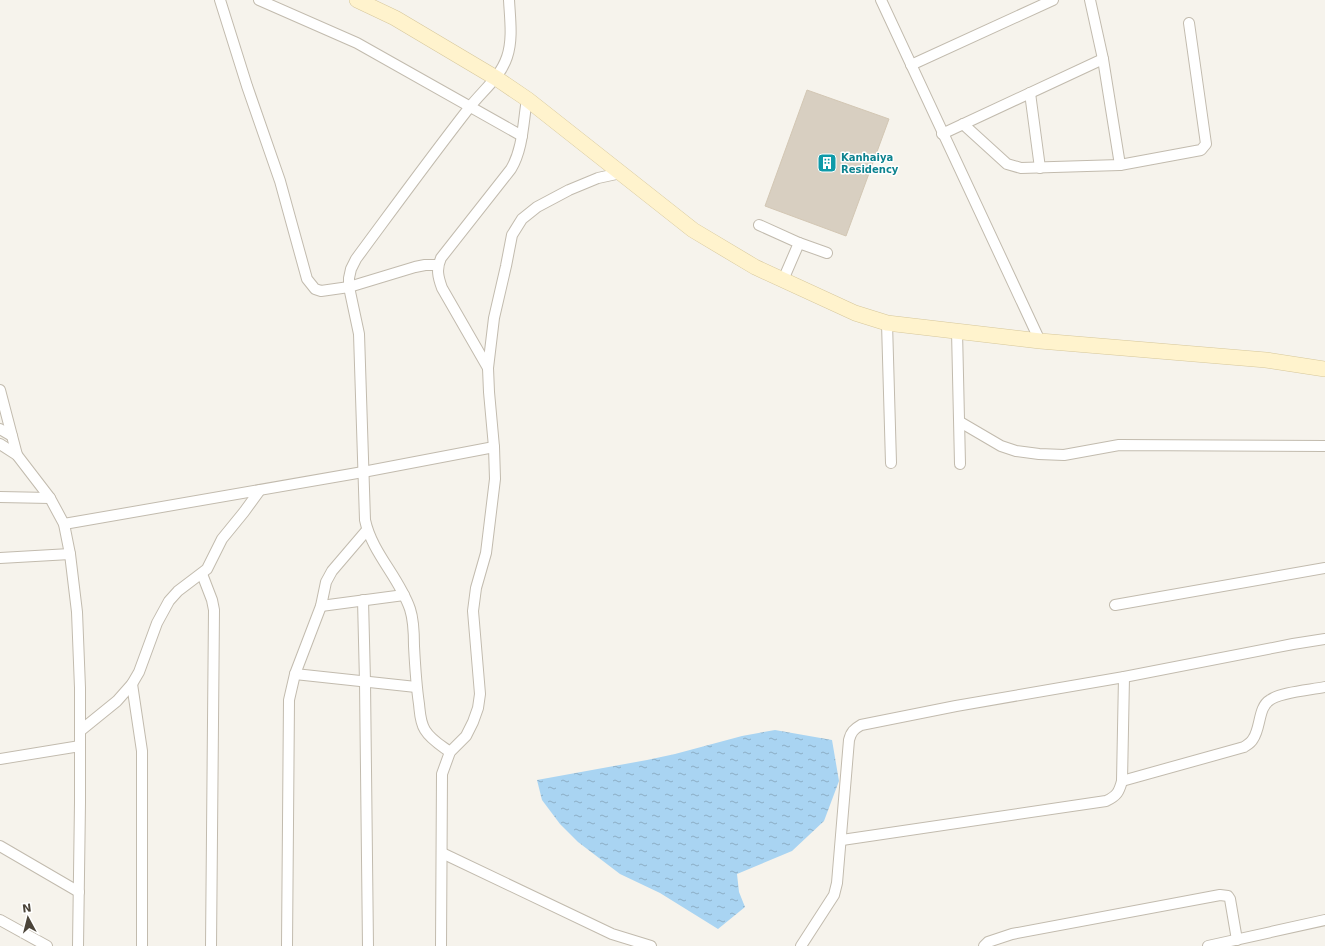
<svg xmlns="http://www.w3.org/2000/svg" width="1325" height="946" font-family="'DejaVu Sans',sans-serif">
	<style>
		.water { fill: url(#water-ripples) }
		.building { fill: #d8cfc1; stroke: #d3c7b4 }
		.lines { fill: none; stroke-linecap: round; stroke-linejoin: round }
		.street-casing { stroke: #c2bbae; stroke-width: 12 }
		.secondary-casing { stroke: #d6c79b; stroke-width: 16 }
		.street { stroke: #fff; stroke-width: 10 }
		.secondary { stroke: #fff3cd; stroke-width: 15 }
		.labels { text-anchor: middle; dominant-baseline: central; stroke-width: 3; stroke-linejoin: round; paint-order: stroke }
		.culture-label { font-size: 10px; font-weight: bold; fill: #0d838f; stroke: #fff; text-anchor: start }
	</style>
	<defs>
		<pattern id="water-ripples" width="26" height="14" patternUnits="userSpaceOnUse"><rect width="26" height="14" fill="#a9d4f2"/><path d="M2 4q2-2 4 0t4 0M15 11q2-2 4 0t4 0" fill="none" stroke="#8caec5"/></pattern>
	</defs>
	<rect width="100%" height="100%" fill="#f6f3ec"/>
	<path class="water" d="M 775,730 L 832,740 L 839,781 L 824,821 L 792,851 L 737,874 L 739,892 L 745,907 L 718,929 L 660,893 L 620,874 L 578,842 L 560,824 L 542,800 L 537,780 L 647,760 L 675,754 L 742,736 Z"/>
	<path class="building" d="M 807,90 L 889,119 L 846,236 L 765,206 Z"/>
	<g class="lines">
		<g class="street-casing">
			<g id="street">
				<path d="M 220,0 L 247,86 L 280,181 L 307,279 L 315,289 L 321,291 L 349,287 L 415,267 L 425,265 L 437,265"/>
				<path d="M 259,0 L 357,43 L 522,136"/>
				<path d="M 881,0 L 1040,341"/>
				<path d="M 1090,0 L 1103,59 L 1120,165"/>
				<path d="M 911,65 L 1053,0"/>
				<path d="M 1030,93 L 1040,168"/>
				<path d="M 963,124 L 1007,164 L 1021,168 L 1120,165 L 1201,150 L 1206,144 L 1189,23"/>
				<path d="M 942,134 L 1103,59"/>
				<path d="M 759,225 L 799,243 L 783,280"/>
				<path d="M 799,243 L 827,253"/>
				<path d="M 887,323 L 891,463"/>
				<path d="M 957,331 L 960,464"/>
				<path d="M 488,368 L 442,288 C 438,277 436,269 441,258 L 511,169 C 523,149 523,123 527,99"/>
				<path d="M 0,390 L 17,455"/>
				<path d="M 960,422 L 1001,446 L 1016,451 L 1039,454 L 1064,455 L 1119,445 L 1325,446"/>
				<path d="M 0,429 L 12,436"/>
				<path d="M 0,444 L 17,455 L 50,498 L 64,524 L 70,554 L 77,612 L 80,688 L 80,802 L 78,946"/>
				<path d="M 0,497 L 50,498"/>
				<path d="M 64,524 L 363,472 L 494,447"/>
				<path d="M 0,558 L 70,554"/>
				<path d="M 202,574 L 212,600 L 214,610 L 211,946"/>
				<path d="M 363,600 L 365,682 L 368,946"/>
				<path d="M 1115,605 L 1325,568"/>
				<path d="M 321,606 L 404,595"/>
				<path d="M 295,674 L 416,687"/>
				<path d="M 132,684 L 142,751 L 142,946"/>
				<path d="M 80,731 L 117,701 L 132,684 L 139,672 L 157,623 L 169,601 L 178,591 L 207,569 L 222,539 L 244,512 L 260,490"/>
				<path d="M 450,752 C 442,746 431,740 425,730 C 420,722 420,713 419,704 C 416,684 415,665 414,646 C 414,634 414,621 410,609 C 399,577 372,553 365,520 L 359,334 L 349,287 L 349,278 L 351,269 L 356,259 C 393,209 430,158 469,108 C 482,91 500,78 507,57 C 513,39 510,19 509,0"/>
				<path d="M 0,759 L 80,746"/>
				<path d="M 1122,781 L 1244,747 C 1247,745 1251,743 1253,739 C 1261,728 1258,707 1270,700 C 1281,692 1311,690 1325,687"/>
				<path d="M 842,840 L 1106,801 C 1117,796 1119,792 1122,781 L 1124,677"/>
				<path d="M 0,846 L 79,892"/>
				<path d="M 442,853 L 612,934 L 651,946"/>
				<path d="M 0,920 L 47,946"/>
				<path d="M 287,946 L 289,700 L 295,674 L 321,606 L 326,582 L 332,571 L 367,530"/>
				<path d="M 441,946 L 442,774 L 450,752 L 466,736 L 473,722 L 478,708 L 480,694 L 473,611 L 476,588 L 486,553 L 495,479 L 494,447 L 489,392 L 488,368 L 494,318 L 506,266 L 512,235 L 522,219 L 537,207 L 569,190 L 598,178 L 621,173"/>
				<path d="M 801,946 L 834,895 L 837,883 L 849,740 C 851,732 854,729 861,725 L 956,706 L 1124,677 L 1293,644 L 1325,639"/>
				<path d="M 984,946 L 988,942 L 1012,934 L 1220,895 L 1228,896 L 1230,899 L 1237,940"/>
				<path d="M 1208,946 L 1325,920"/>
			</g>
		</g>
		<g class="secondary-casing">
			<path id="secondary" d="M 357,0 L 395,18 L 496,78 L 527,99 L 693,230 L 755,267 L 855,313 L 887,323 L 1040,341 L 1266,360 L 1325,369"/>
		</g>
		<use href="#street" class="street"/>
		<use href="#secondary" class="secondary"/>
	</g>
	<defs>
		<g id="building-square" transform="scale(1)"><rect x="-9" y="-9" width="18" height="18" rx="4" fill="#0f9aa8" stroke="#fff"/><path d="M-4-6H4V6H1V3H-1V6H-4ZM-2.5-4.3h1.7v1.8h-1.7ZM.8-4.3h1.7v1.8H.8ZM-2.5-1h1.7V.8h-1.7ZM.8-1h1.7V.8H.8Z" fill="#fff"/></g>
	</defs>
	<g fill-rule="evenodd">
		<use href="#building-square" x="827" y="163"/>
	</g>
	<g class="labels">
		<g class="culture-label">
			<text x="841" y="157">Kanhaiya<tspan x="841" dy="12">Residency</tspan></text>
		</g>
	</g>
	<g transform="translate(28 918) rotate(353)" stroke="#ffffff" stroke-width="3" paint-order="stroke">
	<path d="M0-3L7 15L0 10L-7 15Z" fill="#4b4439"/>
	<text y="-6" font-size="11" font-weight="bold" text-anchor="middle" fill="#4b4439">N</text>
	</g>
</svg>
